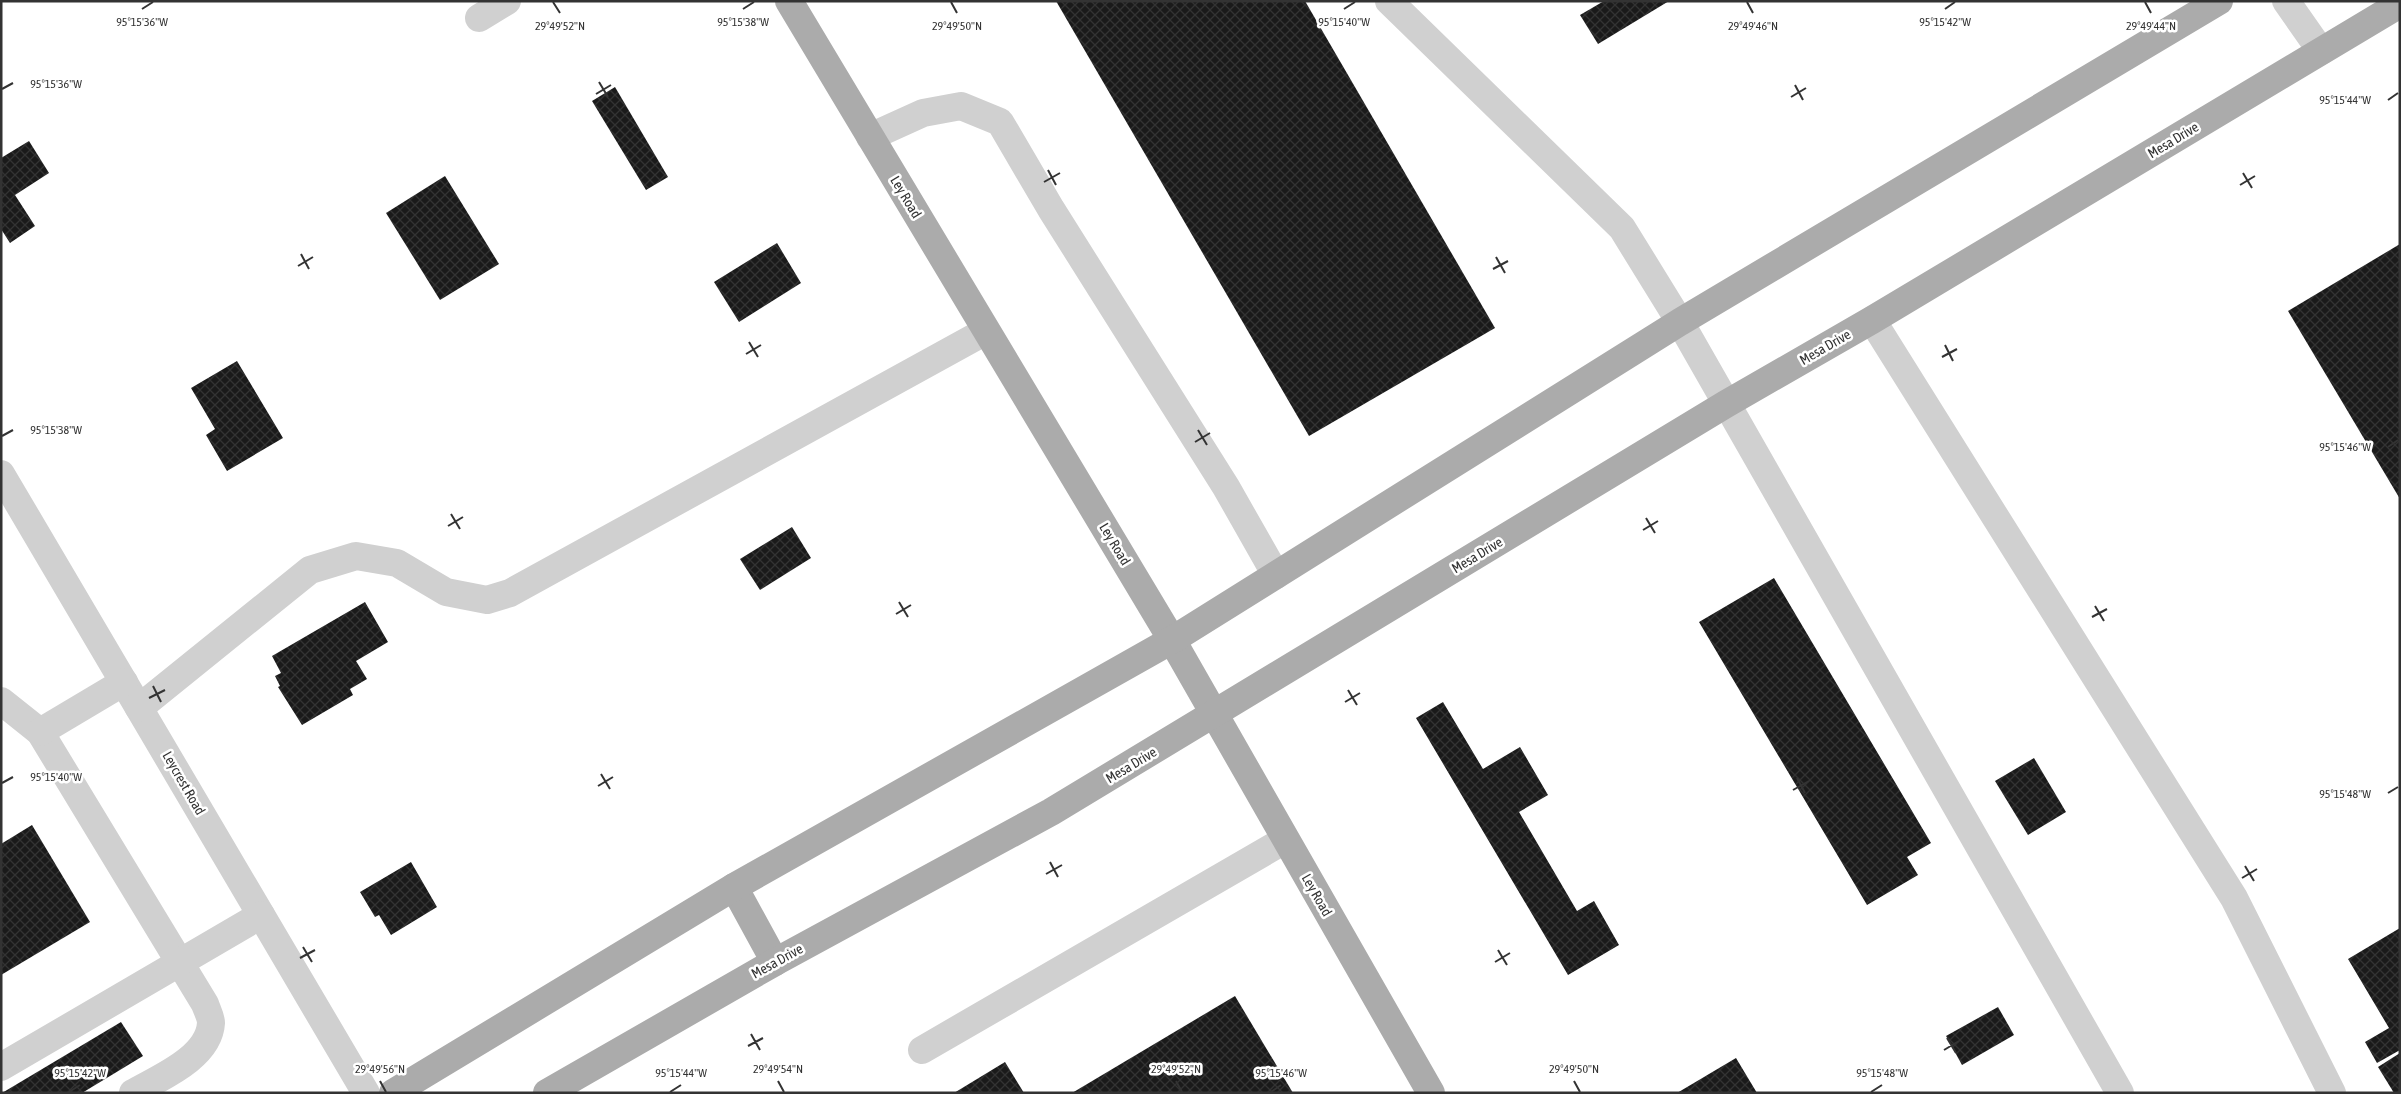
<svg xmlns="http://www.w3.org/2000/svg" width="2401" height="1094" font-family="'Asap Condensed',sans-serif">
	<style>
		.building { fill: url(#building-cross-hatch) }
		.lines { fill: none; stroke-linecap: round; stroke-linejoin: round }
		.minor { stroke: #d0d0d0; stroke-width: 28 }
		.major { stroke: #ababab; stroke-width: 28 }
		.ticks { fill: none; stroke: #333; stroke-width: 2 }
		.labels { text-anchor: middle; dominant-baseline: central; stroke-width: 5; stroke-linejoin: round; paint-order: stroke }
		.street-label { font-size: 14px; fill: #333; stroke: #fff }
		.ticks-label { font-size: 12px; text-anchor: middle; fill: #333; stroke: #fff; stroke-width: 5; stroke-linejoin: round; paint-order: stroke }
	</style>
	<defs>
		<pattern id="building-cross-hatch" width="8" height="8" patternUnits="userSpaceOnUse" patternTransform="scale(1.25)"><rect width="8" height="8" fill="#1a1a1a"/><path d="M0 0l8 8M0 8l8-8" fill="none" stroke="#333"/></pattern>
	</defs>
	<rect width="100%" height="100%" fill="#fff"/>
	<g class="building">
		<path d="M 1056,1 L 1305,1 L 1495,328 L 1309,436 Z"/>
		<path d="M 1604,1 L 1669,1 L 1598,44 L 1580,15 Z"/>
		<path d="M 615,87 L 668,177 L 646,190 L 592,101 Z"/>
		<path d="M 29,141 L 49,173 L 15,195 L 35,226 L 10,243 L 1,229 L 1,158 Z"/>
		<path d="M 445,176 L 499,264 L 440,300 L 386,213 Z"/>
		<path d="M 777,243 L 801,283 L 739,322 L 714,282 Z"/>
		<path d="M 2400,244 L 2400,499 L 2288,311 Z"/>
		<path d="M 237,361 L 283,438 L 227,471 L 206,435 L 215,429 L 191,388 Z"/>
		<path d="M 792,527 L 811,558 L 760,590 L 740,559 Z"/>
		<path d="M 1774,578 L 1931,843 L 1907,857 L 1918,875 L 1867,905 L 1699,622 Z"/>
		<path d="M 365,602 L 388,642 L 356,661 L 367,679 L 350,689 L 353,695 L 302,725 L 278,687 L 280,686 L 275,676 L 281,673 L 272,656 Z"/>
		<path d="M 1443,702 L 1483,769 L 1520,747 L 1548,795 L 1519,812 L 1577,911 L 1594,901 L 1619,945 L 1568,975 L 1416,718 Z"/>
		<path d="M 2034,758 L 2066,812 L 2028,835 L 1995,781 Z"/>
		<path d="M 32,825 L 90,922 L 1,975 L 1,844 Z"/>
		<path d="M 411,862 L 437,907 L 391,935 L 379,915 L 375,917 L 360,892 Z"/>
		<path d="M 2400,928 L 2400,1050 L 2377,1063 L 2365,1042 L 2389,1028 L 2348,959 Z"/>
		<path d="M 1235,996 L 1293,1093 L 1072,1093 Z"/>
		<path d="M 1998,1007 L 2014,1035 L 1962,1065 L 1946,1036 Z"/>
		<path d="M 121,1022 L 143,1056 L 82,1093 L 2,1093 Z"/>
		<path d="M 2400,1053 L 2400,1093 L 2394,1093 L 2378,1067 Z"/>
		<path d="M 1736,1058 L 1757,1093 L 1677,1093 Z"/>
		<path d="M 1005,1062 L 1024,1093 L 954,1093 Z"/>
	</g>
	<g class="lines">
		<g class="minor">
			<path d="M 1389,1 L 1622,228 L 1680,322 L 2120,1093"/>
			<path d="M 2286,1 L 2321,51"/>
			<path d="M 479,18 L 507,1"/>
			<path d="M 870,137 L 923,113 L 961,106 L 1000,122 L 1051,209 L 1226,487 L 1276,575"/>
			<path d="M 1872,320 L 2234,898 L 2332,1093"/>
			<path d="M 1,474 L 366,1093"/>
			<path d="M 1,701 L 40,732 L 205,1004 C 207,1010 211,1017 211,1023 C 209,1058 159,1078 133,1093"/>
			<path d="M 139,708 L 310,570 L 356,556 L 397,563 L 446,592 L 487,600 L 510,593 L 986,331"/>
			<path d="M 40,732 L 124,682"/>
			<path d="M 922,1050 L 1285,840"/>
			<path d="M 1,1067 L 261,915"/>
		</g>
		<g class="major">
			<path d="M 789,1 L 1172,640 L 1431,1093"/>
			<path d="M 734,887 L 775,962"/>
			<path d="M 393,1093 L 734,887 L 1172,640 L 1680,322 L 2219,1"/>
			<path d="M 547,1093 L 775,962 L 1051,812 L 1726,404 L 1872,320 L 2400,4"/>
		</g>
	</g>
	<path class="ticks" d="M 553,2 L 560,13M 951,2 L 957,13M 1747,2 L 1753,13M 2145,2 L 2151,13M 142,9 L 153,2M 743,9 L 754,2M 1344,9 L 1355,2M 1945,9 L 1955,2M 599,82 L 608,97M 1795,85 L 1803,100M 2,89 L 13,83M 596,94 L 611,85M 1791,97 L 1806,88M 2388,100 L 2398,93M 1048,170 L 1056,185M 2243,173 L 2252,188M 1044,182 L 1060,173M 2240,185 L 2255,176M 301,254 L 309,269M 1496,257 L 1505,273M 298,266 L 313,257M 1493,269 L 1508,261M 749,342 L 758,357M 1945,345 L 1953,361M 746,354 L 761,345M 1942,357 L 1957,349M 1198,430 L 1207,445M 2,436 L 13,430M 1195,442 L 1210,433M 2388,447 L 2398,440M 451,514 L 460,529M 1646,518 L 1655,533M 448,526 L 463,517M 1643,530 L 1658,521M 899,602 L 908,617M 2095,606 L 2104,621M 896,614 L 911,605M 2092,617 L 2107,609M 153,686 L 161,702M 1348,690 L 1357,705M 149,698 L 165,690M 1345,702 L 1360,693M 601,774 L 610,789M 1797,778 L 1805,793M 2,783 L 13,777M 598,786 L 613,777M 1793,790 L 1809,781M 2388,793 L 2398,787M 1050,862 L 1058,877M 2245,866 L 2254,881M 1046,874 L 1062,865M 2242,878 L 2257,869M 303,947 L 312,962M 1498,950 L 1507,965M 300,958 L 315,950M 1495,962 L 1510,953M 751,1034 L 760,1050M 1947,1038 L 1956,1053M 748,1046 L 763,1038M 1944,1050 L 1959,1041M 380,1081 L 386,1092M 778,1081 L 784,1092M 1176,1081 L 1182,1092M 1574,1081 L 1580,1092M 69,1092 L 80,1085M 670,1092 L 681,1085M 1271,1092 L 1281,1085M 1871,1092 L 1882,1085"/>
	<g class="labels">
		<g class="street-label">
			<text transform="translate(2173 140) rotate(-31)">Mesa Drive</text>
			<text transform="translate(906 197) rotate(59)">Ley Road</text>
			<text transform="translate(1825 347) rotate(-30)">Mesa Drive</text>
			<text transform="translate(1115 544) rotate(59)">Ley Road</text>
			<text transform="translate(1477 555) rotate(-31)">Mesa Drive</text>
			<text transform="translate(1131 765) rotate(-31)">Mesa Drive</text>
			<text transform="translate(184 783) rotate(60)">Leycrest Road</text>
			<text transform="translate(1317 895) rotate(60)">Ley Road</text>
			<text transform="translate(777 961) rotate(-29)">Mesa Drive</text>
		</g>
	</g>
	<g class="ticks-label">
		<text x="743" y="26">95°15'38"W</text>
		<text x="1344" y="26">95°15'40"W</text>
		<text x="1945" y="26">95°15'42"W</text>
		<text x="142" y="26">95°15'36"W</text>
		<text x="560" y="30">29°49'52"N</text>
		<text x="957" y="30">29°49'50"N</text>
		<text x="1753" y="30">29°49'46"N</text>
		<text x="2151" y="30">29°49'44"N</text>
		<text x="56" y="88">95°15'36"W</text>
		<text x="2345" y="104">95°15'44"W</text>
		<text x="56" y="434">95°15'38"W</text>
		<text x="2345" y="451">95°15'46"W</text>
		<text x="56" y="781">95°15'40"W</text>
		<text x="2345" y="798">95°15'48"W</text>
		<text x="380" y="1073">29°49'56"N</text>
		<text x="778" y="1073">29°49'54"N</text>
		<text x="1176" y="1073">29°49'52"N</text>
		<text x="1574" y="1073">29°49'50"N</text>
		<text x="80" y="1077">95°15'42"W</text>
		<text x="681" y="1077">95°15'44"W</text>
		<text x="1281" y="1077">95°15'46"W</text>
		<text x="1882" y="1077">95°15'48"W</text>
	</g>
	<rect width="2401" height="1094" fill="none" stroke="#333333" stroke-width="5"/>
</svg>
